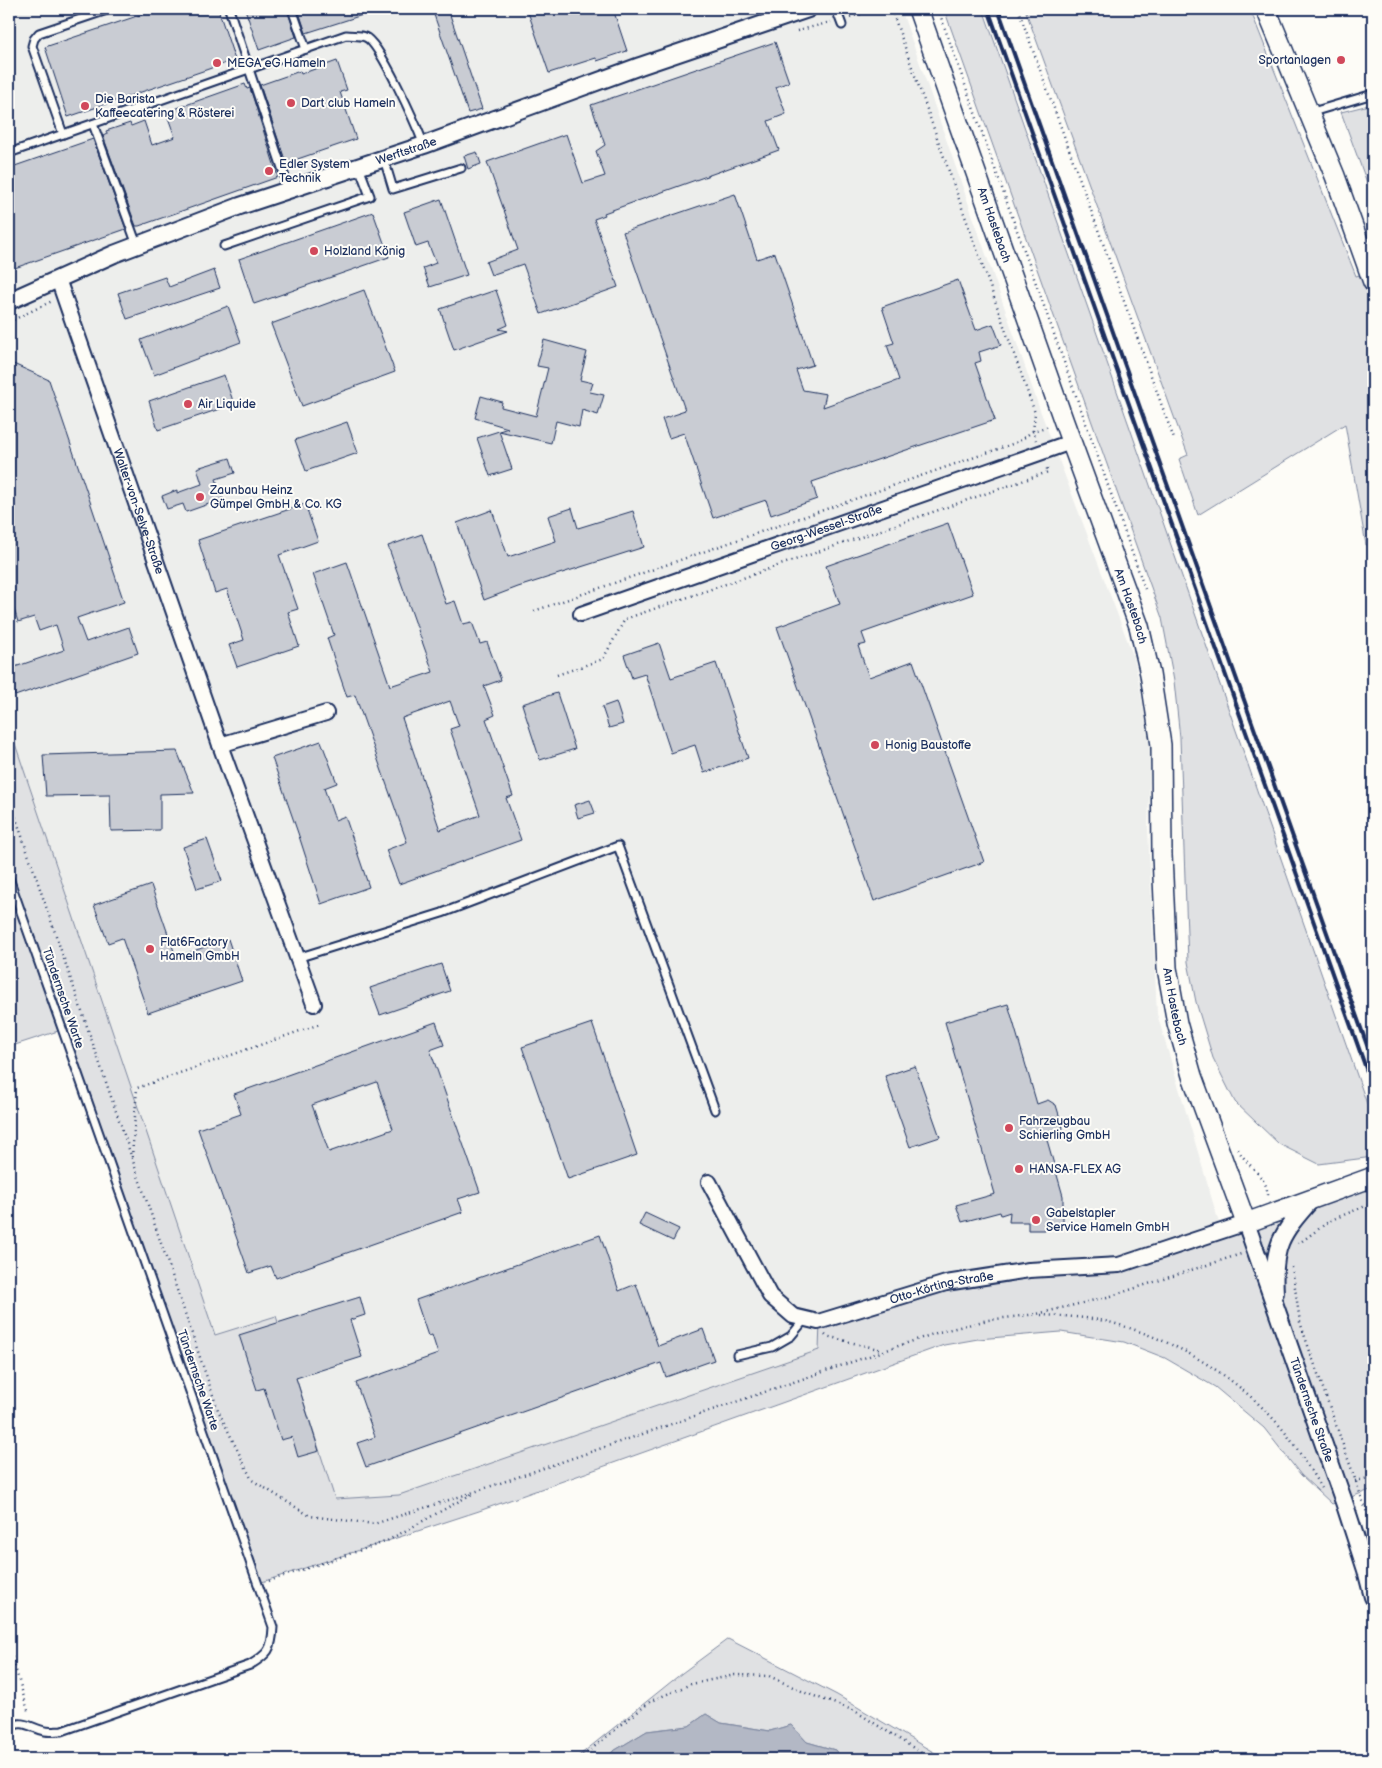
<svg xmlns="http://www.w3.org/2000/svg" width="1382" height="1768" font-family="'Balsamiq Sans',sans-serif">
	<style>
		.built { fill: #edeeec }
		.green { fill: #e0e1e3; stroke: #7e88a0 }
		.water { fill: #b3b8c5; stroke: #76819c }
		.building { fill: #c9ccd3; stroke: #1b2f5e; fill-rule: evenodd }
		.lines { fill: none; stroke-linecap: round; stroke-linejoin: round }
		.service-casing { stroke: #1b2f5e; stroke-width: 11 }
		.minor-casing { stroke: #1b2f5e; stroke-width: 18 }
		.tertiary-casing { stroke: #1b2f5e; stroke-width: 20 }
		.secondary-casing { stroke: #1b2f5e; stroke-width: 22 }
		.path { stroke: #1b2f5e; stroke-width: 2.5; stroke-dasharray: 1 4; stroke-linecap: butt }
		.service { stroke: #fdfcf7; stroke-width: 7 }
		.minor { stroke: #fdfcf7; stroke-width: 14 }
		.tertiary { stroke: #fdfcf7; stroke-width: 16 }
		.secondary { stroke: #fdfcf7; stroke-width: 19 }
		.rail { stroke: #1b2f5e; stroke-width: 4 }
		.poi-dot { fill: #d1495b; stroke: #fdfcf7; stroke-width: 2 }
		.labels { text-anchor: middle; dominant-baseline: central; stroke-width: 4; stroke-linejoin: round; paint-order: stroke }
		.poi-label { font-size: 12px; fill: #1b2f5e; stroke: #fdfcf7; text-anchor: start }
		.street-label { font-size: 12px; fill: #1b2f5e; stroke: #fdfcf7 }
	</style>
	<rect width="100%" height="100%" fill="#fdfcf7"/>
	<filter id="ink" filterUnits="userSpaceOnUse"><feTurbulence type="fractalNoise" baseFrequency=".02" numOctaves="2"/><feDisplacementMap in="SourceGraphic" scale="10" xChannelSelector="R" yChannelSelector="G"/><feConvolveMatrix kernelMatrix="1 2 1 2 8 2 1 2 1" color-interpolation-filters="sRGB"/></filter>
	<g filter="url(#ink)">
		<path class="built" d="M 9,9 L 901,9 L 1040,410 L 1134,658 L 1151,744 L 1148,829 L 1157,1014 L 1227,1250 L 266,1558 L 9,848 Z"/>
		<g class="green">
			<path d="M 944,9 L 983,9 L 1373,1121 L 1373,1157 L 1319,1164 L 1279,1144 L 1235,1102 L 1213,1058 L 1196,1002 L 1188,962 L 1180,738 L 1174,681 L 1162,618 Z"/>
			<path d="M 1025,9 L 1250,9 L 1356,276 L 1371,272 L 1373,282 L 1373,544 L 1366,545 L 1345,424 L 1198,515 L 1179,459 L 1188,455 Z"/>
			<path d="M 1373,104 L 1373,199 L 1341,112 Z"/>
			<path d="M 9,726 L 215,1335 L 276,1316 L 335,1499 L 399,1495 L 819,1350 L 820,1323 L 946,1284 L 1119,1266 L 1247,1225 L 1373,1178 L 1373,1489 L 1332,1504 L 1301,1475 L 1264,1428 L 1215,1387 L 1165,1358 L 1124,1342 L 1061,1332 L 978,1339 L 944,1345 L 479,1511 L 259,1583 L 9,874 Z"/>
			<path d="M 9,886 L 58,1031 L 9,1047 Z"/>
			<path d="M 728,1639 L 837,1695 L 945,1759 L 842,1759 L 835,1750 L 807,1742 L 791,1725 L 770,1731 L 721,1723 L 706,1714 L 689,1726 L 647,1731 L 612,1752 L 609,1759 L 575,1759 L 682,1673 Z"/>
		</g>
		<path class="water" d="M 706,1714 L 721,1723 L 770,1731 L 791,1725 L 807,1742 L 835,1750 L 842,1759 L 609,1759 L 612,1752 L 647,1731 L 689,1726 Z"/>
		<g class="building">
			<path d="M 158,9 L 218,9 L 235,60 L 68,117 L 45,47 Z"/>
			<path d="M 245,9 L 287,9 L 296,37 L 259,50 Z"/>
			<path d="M 298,9 L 374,9 L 375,11 L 306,33 Z"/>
			<path d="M 432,9 L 448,9 L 482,109 L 468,113 Z"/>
			<path d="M 527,9 L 613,9 L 627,51 L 597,61 L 596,58 L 549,73 Z"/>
			<path d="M 775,42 L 789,82 L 776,87 L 786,114 L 768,121 L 779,150 L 604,213 L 605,215 L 594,219 L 618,287 L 541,314 L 523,264 L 491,275 L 486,262 L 518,250 L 487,162 L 566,134 L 583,183 L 605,176 L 596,151 L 605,145 L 591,105 Z"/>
			<path d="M 337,61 L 347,90 L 340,92 L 356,139 L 286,163 L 260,85 L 300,71 L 301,74 Z"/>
			<path d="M 245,84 L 247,89 L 250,88 L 278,177 L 139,226 L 136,226 L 103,136 L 107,134 L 106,131 L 130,123 L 131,126 L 144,121 L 152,145 L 175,137 L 166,112 Z"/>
			<path d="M 93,139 L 126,229 L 9,270 L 9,168 Z"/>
			<path d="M 477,152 L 481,164 L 468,169 L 464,156 Z"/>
			<path d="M 735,194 L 757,259 L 775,253 L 813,365 L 796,370 L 803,390 L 826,394 L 823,407 L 899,380 L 887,345 L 894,343 L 882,307 L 958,280 L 976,330 L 993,324 L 1001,345 L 979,352 L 981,361 L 975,363 L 995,420 L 812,482 L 817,499 L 771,515 L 766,500 L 713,518 L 684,433 L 669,438 L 662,419 L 680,413 L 679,412 L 685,410 L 623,232 Z"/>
			<path d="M 441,199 L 467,275 L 430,287 L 423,268 L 436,263 L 428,243 L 416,247 L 404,212 Z"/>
			<path d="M 373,212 L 389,257 L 254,304 L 239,259 Z"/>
			<path d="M 214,270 L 220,288 L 127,319 L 118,293 L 165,277 L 169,287 Z"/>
			<path d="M 364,290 L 395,372 L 302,406 L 271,324 Z"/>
			<path d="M 496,290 L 508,325 L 499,329 L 508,331 L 454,350 L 440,309 Z"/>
			<path d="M 228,306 L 241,342 L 154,375 L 141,340 Z"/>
			<path d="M 544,340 L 587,352 L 580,380 L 593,383 L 590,392 L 604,395 L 598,415 L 582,410 L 579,427 L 556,421 L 551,443 L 499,431 L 508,428 L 475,418 L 481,396 L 502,402 L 501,407 L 536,416 L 548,368 L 537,366 Z"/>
			<path d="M 9,362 L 49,380 L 124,602 L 77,618 L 86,642 L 129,627 L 138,653 L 15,696 L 9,678 L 9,669 L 64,650 L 56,625 L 39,631 L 34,617 L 18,622 L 9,593 Z"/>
			<path d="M 224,375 L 234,404 L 158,430 L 149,401 Z"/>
			<path d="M 347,422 L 358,453 L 306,471 L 295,440 Z"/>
			<path d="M 499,431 L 512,469 L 490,476 L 477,438 Z"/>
			<path d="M 230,458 L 235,473 L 216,479 L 223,499 L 186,512 L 183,504 L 167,509 L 162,496 L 177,490 L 177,493 L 202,484 L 197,468 Z"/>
			<path d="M 305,504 L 318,541 L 279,555 L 298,609 L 288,612 L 299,646 L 237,667 L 229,645 L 244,640 L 227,589 L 215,593 L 198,540 Z"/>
			<path d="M 572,508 L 578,528 L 633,511 L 644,547 L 518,587 L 484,600 L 457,523 L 492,510 L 508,557 L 556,541 L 548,516 Z"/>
			<path d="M 948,523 L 973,594 L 862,633 L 866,644 L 858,646 L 869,677 L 913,661 L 984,862 L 874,901 L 777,627 L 840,604 L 826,566 Z"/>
			<path d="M 422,534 L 446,604 L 455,601 L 463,624 L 472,622 L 480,644 L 487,642 L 501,680 L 484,686 L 495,715 L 486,719 L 513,796 L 506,798 L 521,840 L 399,884 L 386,850 L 407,842 L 355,695 L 347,697 L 327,638 L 334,635 L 313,574 L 347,562 L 390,686 L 433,672 L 388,546 ZM 450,701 L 459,726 L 450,729 L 480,815 L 440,830 L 402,718 Z"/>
			<path d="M 659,643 L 671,678 L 716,663 L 748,758 L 704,773 L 695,745 L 671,753 L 645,674 L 632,678 L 624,655 Z"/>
			<path d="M 557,693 L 575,749 L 540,760 L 522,704 Z"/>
			<path d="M 616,702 L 623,724 L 609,728 L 602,707 Z"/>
			<path d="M 321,741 L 337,783 L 324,788 L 335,820 L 345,816 L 369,887 L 321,904 L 298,833 L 272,758 Z"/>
			<path d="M 177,751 L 194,793 L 160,794 L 160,830 L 111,831 L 110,795 L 46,796 L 43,755 Z"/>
			<path d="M 590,800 L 595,813 L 578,818 L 574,805 Z"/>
			<path d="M 207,839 L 222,881 L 197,889 L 183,847 Z"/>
			<path d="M 151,885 L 176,957 L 228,939 L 242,981 L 148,1013 L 122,938 L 108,943 L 94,905 Z"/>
			<path d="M 441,964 L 450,991 L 380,1015 L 370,988 Z"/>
			<path d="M 1008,1004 L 1037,1104 L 1048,1100 L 1056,1105 L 1063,1128 L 1059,1136 L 1047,1140 L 1063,1196 L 1063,1224 L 1046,1224 L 1045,1230 L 1028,1230 L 1028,1222 L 1009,1222 L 1010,1212 L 1001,1215 L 1000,1212 L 962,1222 L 956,1205 L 995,1194 L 945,1022 Z"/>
			<path d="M 436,1022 L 444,1045 L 430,1050 L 480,1192 L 458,1199 L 463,1212 L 276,1278 L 271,1266 L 249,1273 L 198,1129 L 241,1114 L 234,1094 ZM 377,1082 L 393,1129 L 329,1152 L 312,1105 Z"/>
			<path d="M 592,1023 L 637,1155 L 568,1179 L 522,1047 Z"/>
			<path d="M 915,1066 L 940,1137 L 910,1147 L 885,1076 Z"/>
			<path d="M 645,1213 L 679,1229 L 673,1241 L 639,1225 Z"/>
			<path d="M 600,1235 L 619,1291 L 636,1284 L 658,1346 L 703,1329 L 714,1360 L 666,1377 L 661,1363 L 366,1467 L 357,1443 L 375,1437 L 356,1383 L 438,1354 L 432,1335 L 428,1336 L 416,1300 Z"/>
			<path d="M 360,1297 L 365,1315 L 350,1320 L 362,1357 L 296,1378 L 319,1451 L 298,1457 L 292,1437 L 281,1440 L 264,1388 L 257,1390 L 239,1335 Z"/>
		</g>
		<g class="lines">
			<g class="service-casing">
				<g id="service">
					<path d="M 229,9 L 289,189"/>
					<path d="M 292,9 L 306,49"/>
					<path d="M 836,9 L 842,25"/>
					<path d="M 1309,113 L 1373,94"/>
					<path d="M 93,124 L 137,245"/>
					<path d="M 63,134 L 32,46 L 34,39 L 39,33 L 110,9"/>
					<path d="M 9,153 L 346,35 C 352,36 360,35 365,37 C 380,42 417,127 424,145"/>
					<path d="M 384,159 L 393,189 L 461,168"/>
					<path d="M 224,246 L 370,196 L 359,167"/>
					<path d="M 9,878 L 273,1627 C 272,1650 268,1654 250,1665 L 62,1731 C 57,1731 50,1732 45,1731 C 31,1728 23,1719 9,1727"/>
					<path d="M 297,958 L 442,913 L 618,846 L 715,1110"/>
					<path d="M 737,1355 L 772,1347 L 791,1336 L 805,1319"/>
				</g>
			</g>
			<g class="minor-casing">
				<g id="minor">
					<path id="s1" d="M 58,279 L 220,745 L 314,1004"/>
					<path id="s2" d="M 581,614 L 1071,442"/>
					<path d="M 220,745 L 326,713"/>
					<path id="s3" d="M 709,1182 L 770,1296 L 793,1316 L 818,1322 L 946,1283 L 1029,1270 L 1119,1265 L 1246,1223"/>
				</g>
			</g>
			<g class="tertiary-casing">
				<g id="tertiary">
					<path id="s4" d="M 9,301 L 114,254 L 240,206 L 424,145 L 640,66 L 808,9"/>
					<path id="s5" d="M 1246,1223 L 1344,1502 L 1366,1570 L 1373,1597"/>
					<path d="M 1275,1293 C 1272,1246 1281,1234 1311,1200"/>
				</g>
			</g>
			<g class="secondary-casing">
				<g id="secondary">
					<path id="s6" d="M 918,9 L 1064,422 L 1139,626 L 1150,674 L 1161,745 L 1162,855 L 1167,968 L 1177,1023 L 1192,1076 L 1246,1223 L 1373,1177"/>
					<path d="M 1266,9 L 1335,176 L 1373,282"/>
				</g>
			</g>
			<g class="path">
				<path d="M 886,9 L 892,11 L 1035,413 L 1033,431 L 1036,440"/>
				<path d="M 938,9 L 1145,589"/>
				<path d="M 1018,9 L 1174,439"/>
				<path d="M 850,17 L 880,9"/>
				<path d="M 797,31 L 831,22"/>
				<path d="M 9,322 L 52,301"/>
				<path d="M 534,611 L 1018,442 L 1033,431 L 1049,426"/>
				<path d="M 557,675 L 603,659 L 625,619 L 1048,472 L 1046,466"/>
				<path d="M 9,798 L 218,1410 L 252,1480 L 310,1516 L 374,1524 L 477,1491 L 939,1332 L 988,1320 L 1037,1314 L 1111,1296 L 1241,1254"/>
				<path d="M 1238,1149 C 1245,1163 1260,1172 1266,1186 C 1267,1190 1268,1195 1269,1199"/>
				<path d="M 132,1157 L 137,1088 L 320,1024"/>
				<path d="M 1298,1244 L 1331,1220 L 1373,1203"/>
				<path d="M 1292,1267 L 1300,1322 L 1306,1340 L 1373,1530"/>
				<path d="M 1041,1315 C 1063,1316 1087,1317 1109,1322 C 1177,1340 1239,1377 1284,1431 C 1298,1449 1310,1469 1321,1488"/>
				<path d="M 825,1335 L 826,1336 L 882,1350"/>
				<path d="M 1355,1481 L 1373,1477"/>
				<path d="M 269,1581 L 385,1542 L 472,1494"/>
				<path d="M 9,1647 L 29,1714"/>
				<path d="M 579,1759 L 651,1701 L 691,1684 L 735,1675 L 769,1676 L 806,1693 L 855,1711 L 931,1759"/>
			</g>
			<use href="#service" class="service"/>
			<use href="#minor" class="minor"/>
			<use href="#tertiary" class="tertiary"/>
			<use href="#secondary" class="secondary"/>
			<g class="rail">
				<path d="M 988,9 L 1373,1088"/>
				<path d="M 998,9 L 1373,1062"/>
			</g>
		</g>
	</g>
	<g class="poi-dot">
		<circle cx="1341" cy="60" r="5"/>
		<circle cx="217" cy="63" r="5"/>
		<circle cx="291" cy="103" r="5"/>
		<circle cx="85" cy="106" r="5"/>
		<circle cx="269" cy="171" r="5"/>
		<circle cx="314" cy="251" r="5"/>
		<circle cx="188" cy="404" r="5"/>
		<circle cx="200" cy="497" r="5"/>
		<circle cx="875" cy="745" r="5"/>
		<circle cx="150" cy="949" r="5"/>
		<circle cx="1009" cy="1128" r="5"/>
		<circle cx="1019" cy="1169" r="5"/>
		<circle cx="1036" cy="1220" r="5"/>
	</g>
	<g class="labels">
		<g class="poi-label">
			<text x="1331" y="60" text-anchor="end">Sportanlagen</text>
			<text x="227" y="63">MEGA eG Hameln</text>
			<text x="95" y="99">Die Barista<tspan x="95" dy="14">Kaffeecatering &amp; Rösterei</tspan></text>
			<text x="301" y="103">Dart club Hameln</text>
			<text x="279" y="164">Edler System<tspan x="279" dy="14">Technik</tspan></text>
			<text x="324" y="251">Holzland König</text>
			<text x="198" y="404">Air Liquide</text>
			<text x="210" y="490">Zaunbau Heinz<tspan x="210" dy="14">Gümpel GmbH &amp; Co. KG</tspan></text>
			<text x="885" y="745">Honig Baustoffe</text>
			<text x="160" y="942">Flat6Factory<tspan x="160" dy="14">Hameln GmbH</tspan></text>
			<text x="1019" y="1121">Fahrzeugbau<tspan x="1019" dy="14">Schierling GmbH</tspan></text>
			<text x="1029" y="1169">HANSA-FLEX AG</text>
			<text x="1046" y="1213">Gabelstapler<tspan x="1046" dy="14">Service Hameln GmbH</tspan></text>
		</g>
		<g class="street-label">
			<text stroke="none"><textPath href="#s4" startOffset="425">Werftstraße</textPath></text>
			<text stroke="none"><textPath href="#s6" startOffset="229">Am Hastebach</textPath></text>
			<text stroke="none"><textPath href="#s1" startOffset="246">Walter-von-Selve-Straße</textPath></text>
			<text stroke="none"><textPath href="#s2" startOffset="260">Georg-Wessel-Straße</textPath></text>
			<text stroke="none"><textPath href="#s6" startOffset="634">Am Hastebach</textPath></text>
			<text transform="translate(63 998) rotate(71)">Tündernsche Warte</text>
			<text stroke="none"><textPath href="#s6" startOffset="1039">Am Hastebach</textPath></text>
			<text stroke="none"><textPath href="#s3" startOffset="314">Otto-Körting-Straße</textPath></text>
			<text transform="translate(198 1380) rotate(71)">Tündernsche Warte</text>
			<text stroke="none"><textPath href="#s5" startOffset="198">Tündernsche Straße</textPath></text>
		</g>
	</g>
	<rect width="1382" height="1768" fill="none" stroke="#fdfcf7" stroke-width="30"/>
	<rect x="15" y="15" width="1352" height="1738" fill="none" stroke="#1b2f5e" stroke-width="2" filter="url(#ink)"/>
</svg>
